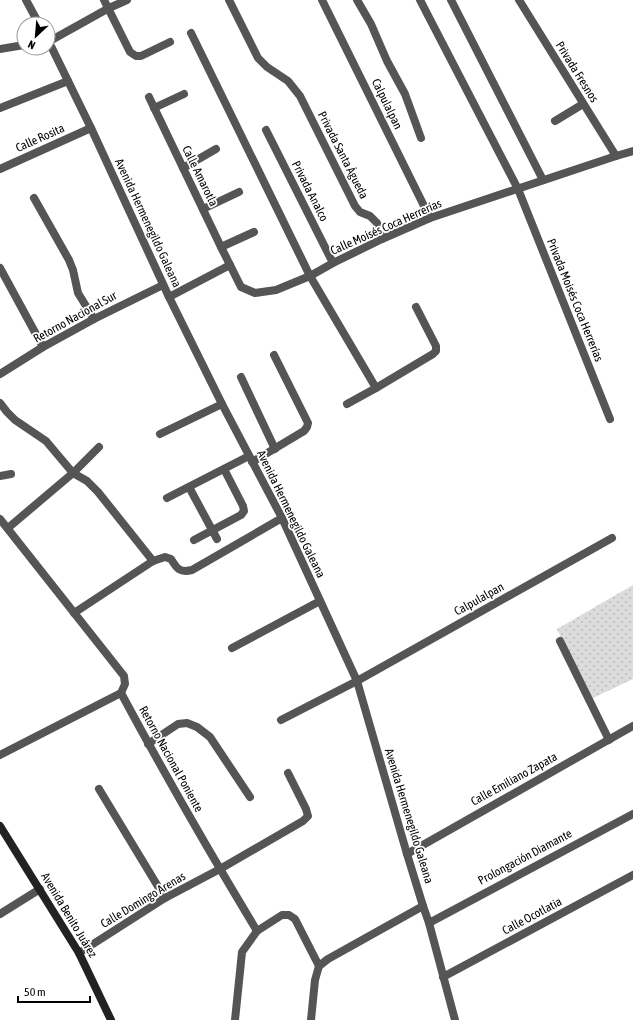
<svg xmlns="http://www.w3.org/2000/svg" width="633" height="1020" font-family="'Asap Condensed',sans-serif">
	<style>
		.park { fill: url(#park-dots) }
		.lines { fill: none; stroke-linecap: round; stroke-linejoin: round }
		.minor { stroke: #555; stroke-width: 8 }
		.tertiary { stroke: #555; stroke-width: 8 }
		.secondary { stroke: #222; stroke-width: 8 }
		.labels { text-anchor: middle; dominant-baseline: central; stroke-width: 3.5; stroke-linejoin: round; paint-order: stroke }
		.street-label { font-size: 12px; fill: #000; stroke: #fff }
	</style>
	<defs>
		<pattern id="park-dots" width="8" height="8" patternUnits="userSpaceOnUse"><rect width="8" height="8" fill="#dcdcdc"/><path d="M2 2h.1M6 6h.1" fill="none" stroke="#bbb" stroke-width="1.8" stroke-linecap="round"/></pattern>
	</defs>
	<rect width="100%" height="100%" fill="#fff"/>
	<path class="park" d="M 633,585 L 633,679 L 591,699 L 557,629 Z"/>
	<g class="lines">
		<g class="minor">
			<path d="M 26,0 L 39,24"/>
			<path d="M 104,0 L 130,52 L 136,56 L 141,56 L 170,42"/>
			<path d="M 229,0 L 258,58 L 267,67 L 288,81 L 300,96 L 355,206 L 360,212 L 370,216 L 377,223 L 382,239"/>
			<path d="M 322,0 L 430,218"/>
			<path d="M 357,0 L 371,24 L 387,61 L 405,94 L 421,138"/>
			<path d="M 420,0 L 518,189 L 610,419"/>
			<path d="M 451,0 L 543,180"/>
			<path d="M 519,0 L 616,156"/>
			<path d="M 191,33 L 310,276 L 376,388"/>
			<path d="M 48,40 L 91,128 L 169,297 L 222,404 L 282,518 L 357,681 L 407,854 L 423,906"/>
			<path d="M 48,42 L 109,8 L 127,0"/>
			<path d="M 0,49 L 24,45"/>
			<path d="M 149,97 L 221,247 L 241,287 L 255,293 L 276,290 L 310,276 L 333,263 L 382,239 L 430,218 L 616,156 L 633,151"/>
			<path d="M 0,108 L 68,81"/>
			<path d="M 154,108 L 184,94"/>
			<path d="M 555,121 L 583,104"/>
			<path d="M 266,130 L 333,263"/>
			<path d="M 183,168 L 216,149"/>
			<path d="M 0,169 L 91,128"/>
			<path d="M 34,198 L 69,260 L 73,270 L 78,293 L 94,319"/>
			<path d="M 203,209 L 239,192"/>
			<path d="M 221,247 L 254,232"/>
			<path d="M 0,268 L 43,347"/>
			<path d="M 169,297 L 230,265"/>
			<path d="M 0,374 L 43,347 L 94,319 L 163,285"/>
			<path d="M 241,377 L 275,449"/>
			<path d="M 0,403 L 7,412 L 15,420 L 46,441 L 73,473 L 87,481 L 98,492 L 153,561"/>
			<path d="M 347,404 L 376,388 L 433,354 L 436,351 L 436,346 L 416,307"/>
			<path d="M 160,434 L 222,404"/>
			<path d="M 252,462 L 304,431 L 307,427 L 308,423 L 274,355"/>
			<path d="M 0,476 L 11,474"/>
			<path d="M 189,487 L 217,539"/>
			<path d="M 167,498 L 249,456"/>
			<path d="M 0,519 L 124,676 L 125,684 L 121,693"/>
			<path d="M 8,528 L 73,473 L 99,447"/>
			<path d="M 194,540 L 241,515 L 244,511 L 243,506 L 224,469"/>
			<path d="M 74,613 L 153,561 L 165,557 L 171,559 C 177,569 180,573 192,570 L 282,518"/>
			<path d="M 560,641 L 609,740"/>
			<path d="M 232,648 L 320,601"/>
			<path d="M 121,693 C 164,773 210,853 257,931"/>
			<path d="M 281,720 L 357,681 L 612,538"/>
			<path d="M 148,744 L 178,724 L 187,723 L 197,727 L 210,737 L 250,797"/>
			<path d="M 0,755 L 121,693"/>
			<path d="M 99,789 L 165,898"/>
			<path d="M 407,854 L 633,726"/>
			<path d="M 0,914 L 40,889"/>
			<path d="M 429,923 L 455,1020"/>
			<path d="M 79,953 L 165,898 L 220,869 L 303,821 L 308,816 L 306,809 L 288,773"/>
			<path d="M 443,977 L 633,875"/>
			<path d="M 235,1020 L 242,952 L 257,931 L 282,915 L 289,915 L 295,919 L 319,966"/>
		</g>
		<path class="tertiary" d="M 311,1020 L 315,980 L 319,966 L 328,959 L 423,906 L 429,923 L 633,814"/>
		<path class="secondary" d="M 0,826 L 79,953 L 111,1020"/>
	</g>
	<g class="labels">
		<g class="street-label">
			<text transform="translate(577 72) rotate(58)">Privada Fresnos</text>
			<text transform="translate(387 104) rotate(64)">Calpulalpan</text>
			<text transform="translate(40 138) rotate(-24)">Calle Rosita</text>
			<text transform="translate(343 155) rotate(63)">Privada Santa Águeda</text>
			<text transform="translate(200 176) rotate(64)">Calle Amarotla</text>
			<text transform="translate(310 191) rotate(63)">Privada Analco</text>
			<text transform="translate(148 223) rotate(65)">Avenida Hermenegildo Galeana</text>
			<text transform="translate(386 227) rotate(-24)">Calle Moisés Coca Herrerías</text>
			<text transform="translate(575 300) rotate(68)">Privada Moisés Coca Herrerías</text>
			<text transform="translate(75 317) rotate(-29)">Retorno Nacional Sur</text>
			<text transform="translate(291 514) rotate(64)">Avenida Hermenegildo Galeana</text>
			<text transform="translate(479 599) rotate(-29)">Calpulalpan</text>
			<text transform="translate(171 759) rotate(61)">Retorno Nacional Poniente</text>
			<text transform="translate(514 779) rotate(-29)">Calle Emiliano Zapata</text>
			<text transform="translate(409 816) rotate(73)">Avenida Hermenegildo Galeana</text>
			<text transform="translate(525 857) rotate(-28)">Prolongación Diamante</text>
			<text transform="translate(143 900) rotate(-31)">Calle Domingo Arenas</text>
			<text transform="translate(69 915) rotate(59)">Avenida Benito Juárez</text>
			<text transform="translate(532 916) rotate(-28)">Calle Ocotlatia</text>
		</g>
	</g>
	<g transform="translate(36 36) rotate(206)"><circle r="19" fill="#ffffff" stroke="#999999"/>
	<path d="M0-3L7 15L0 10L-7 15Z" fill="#000000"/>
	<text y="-6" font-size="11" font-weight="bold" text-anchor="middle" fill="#000000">N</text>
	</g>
	<path d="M18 996v6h72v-6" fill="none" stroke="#000000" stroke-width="2"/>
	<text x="24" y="996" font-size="12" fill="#000000" stroke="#ffffff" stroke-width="3" paint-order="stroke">50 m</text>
</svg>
